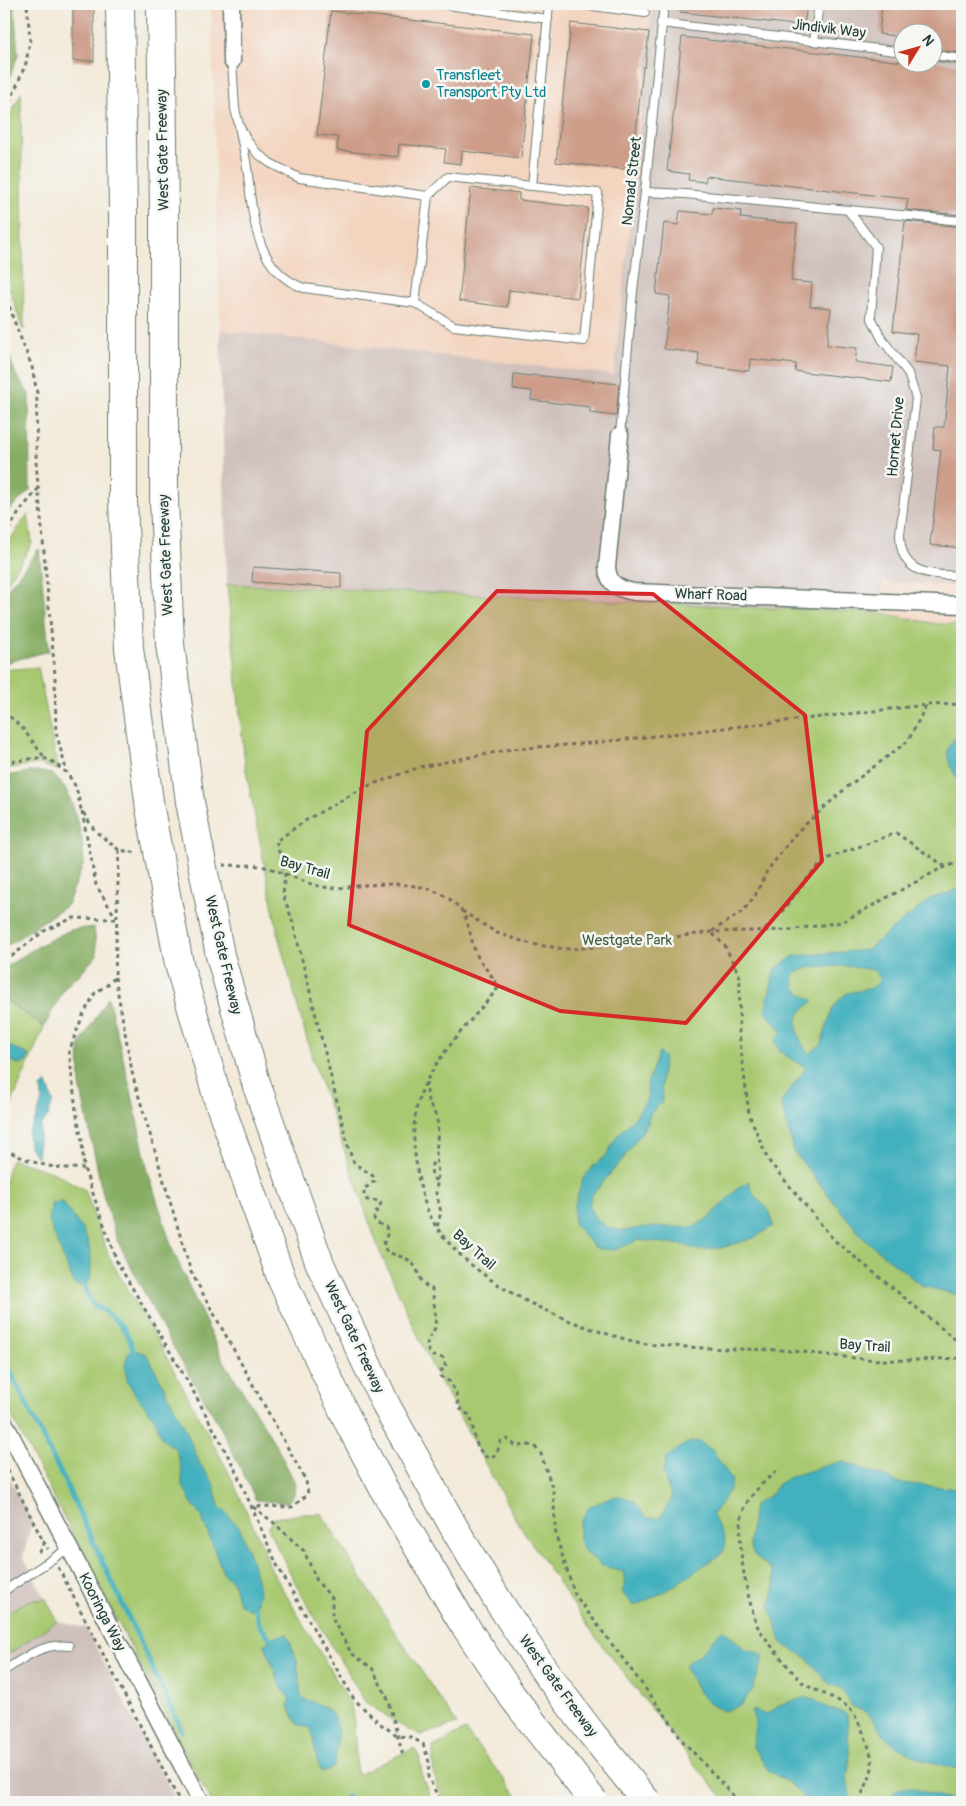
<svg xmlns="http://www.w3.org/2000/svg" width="966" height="1806" font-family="Pangolin,sans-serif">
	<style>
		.built { fill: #f3d4bf; fill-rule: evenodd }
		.industrial { fill: #cfc0bb; fill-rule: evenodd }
		.green { fill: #a8c971; stroke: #648352 }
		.forest { fill: #86ad63; stroke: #52754c }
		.water { fill: #42b0be; stroke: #307679; fill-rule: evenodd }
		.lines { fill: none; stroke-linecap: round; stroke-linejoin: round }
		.stream { stroke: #42b0be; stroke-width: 5 }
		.building { fill: #cd9d8a }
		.service-casing { stroke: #697a6e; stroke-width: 10 }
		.minor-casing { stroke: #697a6e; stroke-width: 19 }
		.motorway-casing { stroke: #697a6e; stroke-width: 30 }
		.path { stroke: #697a6e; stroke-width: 3; stroke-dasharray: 4 4; stroke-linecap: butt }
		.service { stroke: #fff; stroke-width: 8 }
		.minor { stroke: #fff; stroke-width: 16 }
		.motorway { stroke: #fff; stroke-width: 28 }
		.motorway-bridge-casing { stroke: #697a6e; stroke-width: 30; stroke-linecap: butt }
		.motorway-bridge { stroke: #fff; stroke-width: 28 }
		.marked { fill: #d62828; fill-opacity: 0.2; stroke: #d62828; stroke-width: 4; stroke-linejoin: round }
		.culture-dot { fill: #0f9aa8; stroke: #f6f6f2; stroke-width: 2 }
		.labels { text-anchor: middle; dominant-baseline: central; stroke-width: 5; stroke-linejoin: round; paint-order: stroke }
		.street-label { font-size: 15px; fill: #1f3d34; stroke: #f6f6f2 }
		.culture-label { font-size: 15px; fill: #0d838f; stroke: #f6f6f2; text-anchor: start }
		.park-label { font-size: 15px; fill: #416043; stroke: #f6f6f2 }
	</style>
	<rect width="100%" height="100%" fill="#f6f6f2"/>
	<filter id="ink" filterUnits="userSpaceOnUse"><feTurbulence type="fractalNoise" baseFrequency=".02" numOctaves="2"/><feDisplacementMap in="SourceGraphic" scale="10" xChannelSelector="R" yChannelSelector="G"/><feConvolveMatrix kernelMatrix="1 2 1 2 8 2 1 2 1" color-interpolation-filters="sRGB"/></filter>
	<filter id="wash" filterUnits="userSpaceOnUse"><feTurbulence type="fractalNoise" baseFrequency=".0096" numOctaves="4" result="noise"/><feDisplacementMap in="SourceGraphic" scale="20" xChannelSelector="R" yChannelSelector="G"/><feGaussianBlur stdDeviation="1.12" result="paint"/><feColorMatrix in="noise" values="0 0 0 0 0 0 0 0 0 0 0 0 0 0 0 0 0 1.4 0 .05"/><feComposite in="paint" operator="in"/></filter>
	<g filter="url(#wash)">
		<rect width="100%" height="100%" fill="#f3ead9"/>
		<path class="built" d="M 211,4 L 962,4 L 962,625 L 227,584 ZM 904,32 L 934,32 L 934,62 L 904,62 Z"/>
		<g class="industrial">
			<path d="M 653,4 L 962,4 L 962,586 L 883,582 L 882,613 L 227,584 L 220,330 L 614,375 ZM 904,32 L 934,32 L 934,62 L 904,62 Z"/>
			<path d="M 4,1468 L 32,1522 L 23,1556 L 57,1621 L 86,1628 L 177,1802 L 4,1802 Z"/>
		</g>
		<g class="green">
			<path d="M 21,93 L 24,330 L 22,328 L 10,290 L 4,243 L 4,128 Z"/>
			<path d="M 28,514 L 32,543 L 21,562 L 4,587 L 4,548 Z"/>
			<path d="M 227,584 L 882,613 L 936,624 L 962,625 L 962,1802 L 727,1802 L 694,1764 L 594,1635 L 516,1520 L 431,1364 L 379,1250 L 312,1058 L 279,939 L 245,765 Z"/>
			<path d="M 38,667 L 58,770 L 38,764 L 4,769 L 4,670 Z"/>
			<path d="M 4,995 L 8,1002 L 44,1027 L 13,1100 L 4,1131 Z"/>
			<path d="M 11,1159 L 55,1173 L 85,1190 L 110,1259 L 160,1345 L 229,1473 L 262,1545 L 272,1571 L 351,1705 L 354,1722 L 357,1775 L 414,1748 L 419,1756 L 423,1780 L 433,1802 L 211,1802 L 4,1401 L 4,1184 Z"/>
			<path d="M 304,1514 L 322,1514 L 397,1635 L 457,1724 L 422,1735 L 408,1730 L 365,1702 L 301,1594 L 270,1533 L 268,1527 L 274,1518 Z"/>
			<path d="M 46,1599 L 57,1621 L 4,1657 L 4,1614 L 28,1601 Z"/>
			<path d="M 465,1730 L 522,1802 L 445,1802 C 434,1782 432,1770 433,1747 Z"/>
		</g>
		<g class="forest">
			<path d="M 4,4 L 14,4 L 18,55 L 4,92 Z"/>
			<path d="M 4,314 L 6,346 L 16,375 L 29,394 L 30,490 L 4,515 Z"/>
			<path d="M 39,549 L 49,651 L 4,663 L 4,593 Z"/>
			<path d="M 37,771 L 52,774 L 65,787 L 73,807 L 82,839 L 84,863 L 67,905 L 4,948 L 4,776 Z"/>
			<path d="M 94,927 L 97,955 L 80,974 L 65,987 L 44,1027 L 8,1002 L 4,995 L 4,968 L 40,945 L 70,930 Z"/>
			<path d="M 108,997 L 132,1095 L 148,1172 L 173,1251 L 221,1356 L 277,1447 L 295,1483 L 294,1494 L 287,1503 L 256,1500 L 221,1428 L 165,1333 L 117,1240 L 102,1191 L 80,1085 L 79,1046 Z"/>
		</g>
		<g class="water">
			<path d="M 962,732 L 962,787 C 956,775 941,757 951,743 C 954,739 959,735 962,732 Z"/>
			<path d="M 962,888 L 962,1296 L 922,1286 L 863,1238 L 794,1152 L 781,1102 L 806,1068 L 780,1052 L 775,1041 L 782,1031 L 765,1011 L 775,969 L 794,956 L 867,950 L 930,899 ZM 846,966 L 874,970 L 881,979 L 872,988 L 847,993 L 839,1000 L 832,1010 L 821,1045 L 808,1054 C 801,1045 793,1026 799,1015 C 801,1010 809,1005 814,1001 C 802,993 789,990 795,973 L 811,967 Z"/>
			<path d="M 4,1044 L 29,1055 L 27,1061 L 21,1065 L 9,1060 L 4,1060 Z"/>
			<path d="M 659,1052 L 664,1057 L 661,1079 L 662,1102 L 650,1114 L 648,1123 L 622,1160 L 592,1195 L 589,1206 L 594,1216 L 606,1227 L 623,1231 L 645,1227 L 693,1227 L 710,1217 L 738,1188 L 749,1181 L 753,1194 L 770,1212 L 773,1226 L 754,1238 L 721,1248 L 698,1250 L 684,1245 L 638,1240 L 615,1250 L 600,1249 L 593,1246 L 574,1224 L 574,1207 L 583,1179 L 592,1167 L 606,1156 L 617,1136 L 635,1117 L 648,1098 L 647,1084 Z"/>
			<path d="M 47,1083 L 53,1101 L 48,1117 L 41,1125 L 37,1158 L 29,1147 L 28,1133 L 36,1118 L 42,1100 L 41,1088 Z"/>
			<path d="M 62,1202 C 84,1230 95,1243 90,1280 L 82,1286 L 74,1284 L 48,1220 L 52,1203 Z"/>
			<path d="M 135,1350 L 146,1354 L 150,1360 L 186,1430 L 200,1464 L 213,1482 L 219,1506 L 240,1528 L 257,1578 L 259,1594 L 255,1607 L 250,1610 L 239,1603 L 234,1584 L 223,1573 L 201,1515 L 193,1505 L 182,1484 L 182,1472 L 176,1449 L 162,1439 L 155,1419 L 135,1394 L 127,1380 L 125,1363 L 128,1354 Z"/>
			<path d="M 698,1441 L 712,1450 L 732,1480 L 730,1489 L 713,1514 C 716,1528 731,1539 723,1552 L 668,1590 L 634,1606 L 622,1593 L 626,1580 L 623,1572 L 601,1565 L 583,1550 L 579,1539 L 579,1525 L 589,1507 L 615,1496 L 634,1501 L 646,1518 L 660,1518 L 672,1498 L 663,1473 L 666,1458 L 687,1443 Z"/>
			<path d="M 842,1461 L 900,1483 L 950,1488 L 962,1491 L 962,1772 L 959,1769 L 923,1760 L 897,1747 L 883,1734 L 869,1714 L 852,1706 L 840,1688 L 828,1683 L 806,1657 L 782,1644 L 770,1607 L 775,1586 L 772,1571 L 754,1555 L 749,1543 L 754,1505 L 770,1495 L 778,1484 L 792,1476 Z"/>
			<path d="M 723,1629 L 746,1650 L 760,1653 L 764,1657 L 753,1689 L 740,1706 L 724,1711 C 700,1702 697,1688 685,1667 L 688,1661 L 698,1656 Z"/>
			<path d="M 287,1634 L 297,1661 L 301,1696 C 309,1703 317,1702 326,1708 C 343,1719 337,1750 334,1767 L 322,1772 C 314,1758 315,1742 311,1728 L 298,1725 L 288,1706 L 290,1700 L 279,1683 L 265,1645 L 270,1638 Z"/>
			<path d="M 807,1697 C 815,1699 819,1703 826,1707 C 831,1710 840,1710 847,1714 L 850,1764 L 847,1777 L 851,1802 L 808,1802 L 790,1784 L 768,1770 L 753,1747 L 755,1721 L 751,1711 L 757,1711 L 766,1715 L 782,1704 Z"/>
			<path d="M 909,1787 L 957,1802 L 889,1802 C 891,1790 899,1789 909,1787 Z"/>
		</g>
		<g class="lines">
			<g class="stream">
				<path d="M 84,1284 C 86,1291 88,1300 94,1305 C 97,1308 101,1309 104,1311 C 119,1322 130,1333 133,1351"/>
				<path d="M 4,1359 L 67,1486 L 182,1731"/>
				<path d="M 255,1607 L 260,1626 L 270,1638"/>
				<path d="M 347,1797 L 350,1802"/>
			</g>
		</g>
		<g id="blocks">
			<g class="building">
				<rect x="73" y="4" width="21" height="57"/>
				<path d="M 680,4 L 807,4 L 804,26 L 680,12 Z"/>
				<path d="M 882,4 L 962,4 L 962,53 L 934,50 L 934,32 L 904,32 L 904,37 L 879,34 Z"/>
				<path d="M 331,11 L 534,34 L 521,158 L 462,151 L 461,164 L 444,162 L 446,149 L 399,144 L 398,157 L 337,150 L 338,137 L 317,135 Z"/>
				<path d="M 571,23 L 649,32 L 645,67 L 643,67 L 632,170 L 556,162 Z"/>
				<path d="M 682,37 L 904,62 L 934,65 L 934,61 L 962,65 L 962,215 L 906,210 L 908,199 L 706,176 L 705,182 L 688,180 L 689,174 L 667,171 Z"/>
				<path d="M 471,188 L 519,193 L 519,200 L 588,208 L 578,298 L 509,290 L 507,307 L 459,301 Z"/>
				<path d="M 713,208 L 741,211 L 740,218 L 797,224 L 791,281 L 812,283 L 810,306 L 831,308 L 827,345 L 857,348 L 855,362 L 893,367 L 891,382 L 795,371 L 796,364 L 750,359 L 749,371 L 698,365 L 699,353 L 664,349 L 670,296 L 656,294 L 664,223 L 678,225 L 680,211 L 712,214 Z"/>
				<path d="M 905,221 L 962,227 L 962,548 L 930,545 L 941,450 L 933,449 L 935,427 L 944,427 L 950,366 L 914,362 L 917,334 L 893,331 Z"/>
				<path d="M 514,374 L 532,376 L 532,375 L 619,384 L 616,416 L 590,413 L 590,407 L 531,400 L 532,391 L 513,389 Z"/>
				<path d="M 253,567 L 341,573 L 341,588 L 252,582 Z"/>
			</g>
		</g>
	</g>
	<g filter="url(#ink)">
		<use href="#blocks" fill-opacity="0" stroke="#697a6e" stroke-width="1"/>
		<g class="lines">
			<g class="service-casing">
				<g id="service">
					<path d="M 440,4 L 548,19"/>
					<path d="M 578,4 L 645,13"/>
					<path d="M 661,23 L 904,52"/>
					<path d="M 814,41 L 819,4"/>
					<path d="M 934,55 L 962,59"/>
					<path d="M 232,61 L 235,109 L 239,125 L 246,139 L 257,153 L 270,163 L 299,178 L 428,196 L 415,303 L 304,288 C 253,270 253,212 247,167 C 245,153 241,139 239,125"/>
					<path d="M 532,186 L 549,4"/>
					<path d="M 645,192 L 685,194 L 962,221"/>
					<path d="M 848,210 L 876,247 L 871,317 L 882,339 L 908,373 L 916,398 L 900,534 C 900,576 930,574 962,576"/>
					<path d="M 415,303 L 454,326 L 584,341 L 598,193 L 448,177 L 428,196"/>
					<path d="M 620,435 L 633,291 L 645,192 L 664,4"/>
					<path d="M 4,1591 L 69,1548"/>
					<path d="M 4,1671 C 23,1658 44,1642 69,1646"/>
				</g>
			</g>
			<g class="minor-casing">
				<g id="minor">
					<path d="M 231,4 L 232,61"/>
					<path d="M 620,435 L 607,567 C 608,584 618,589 634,592 L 962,605"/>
					<path d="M 4,1422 L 201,1802"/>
				</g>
			</g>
			<g class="motorway-casing">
				<path id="motorway" d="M 161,4 L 164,210 L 164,499 L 170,644"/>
			</g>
			<g class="path">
				<path d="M 4,117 L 26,63 L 30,40 L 27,4"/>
				<path d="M 4,283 L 11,313 L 32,367 L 37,393 L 36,462 L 55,675 L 56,732 L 67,773"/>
				<path d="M 4,537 L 20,511 L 38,489"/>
				<path d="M 926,706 L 908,741 L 847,787 L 797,832 L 767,871 L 755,896 L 742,912 L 711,932 L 725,946 L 740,977 L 739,1033 L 749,1114 L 768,1160 L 834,1240 L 962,1345"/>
				<path d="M 4,711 L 23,729 L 45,758"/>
				<path d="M 4,763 L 35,758 L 49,759 L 67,773 L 76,787 L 81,809 L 95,831 L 119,850 L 138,853"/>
				<path d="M 82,811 L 96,885 L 116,918"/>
				<path d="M 119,850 L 115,977 L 110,983 L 95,993 L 83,1015 L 69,1051 L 76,1110 L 82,1141 L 84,1168 L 117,1262 L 192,1389 L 234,1467 L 278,1567 L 354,1699 L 379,1723 L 398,1736 L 411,1737 L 423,1744 L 429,1762 L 428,1777 L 441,1802"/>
				<path d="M 223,865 C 237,866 251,864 265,867 C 285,872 303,883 323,887 C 337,889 351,887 365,885 C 397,883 439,882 461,910 C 470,923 470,939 476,953 C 482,967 494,975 498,988 C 473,1019 443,1048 425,1084 C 413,1107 412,1137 416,1162 C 419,1185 425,1213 440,1232 C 483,1290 572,1327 641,1343 C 652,1345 663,1345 674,1346 C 709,1349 744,1349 779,1350 C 813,1352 848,1359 883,1360 C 909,1361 936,1359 962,1358"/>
				<path d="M 462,911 L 497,933 L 531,944 L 565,949 L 611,946 L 711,932 L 789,930 L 842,922 L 938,870 L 959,862 L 962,863"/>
				<path d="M 765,930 L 786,907 L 810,875 L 826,859 L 896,833 L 946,867"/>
				<path d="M 4,959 L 12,956 L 44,931 L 73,918 L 116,919"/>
				<path d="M 115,977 L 133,1077 L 191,1272 L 306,1481 L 308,1494 L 292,1507 L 253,1506"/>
				<path d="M 426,1082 L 428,1101 L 436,1116 L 438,1125 L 436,1157 L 438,1174 L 436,1193 L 441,1212 L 437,1227"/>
				<path d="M 4,1149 C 31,1163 53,1170 84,1168"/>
				<path d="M 436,1181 C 431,1176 431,1171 432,1164 L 436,1161"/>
				<path d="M 4,1463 L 43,1541 L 43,1547 L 36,1555"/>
				<path d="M 776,1471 C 762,1484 746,1497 742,1516 C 736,1544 747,1598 757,1625 C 760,1633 795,1676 802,1682 C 815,1692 837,1697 849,1708 C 858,1717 872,1750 872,1763 C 873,1776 863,1791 858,1802"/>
				<path d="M 253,1507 L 273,1522 L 304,1551 L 317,1581 L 332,1598 L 332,1618 L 351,1653 L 372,1668 L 387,1697 L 403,1755"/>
				<path d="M 43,1541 L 48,1549"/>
				<path d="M 58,1567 L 180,1802"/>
				<path d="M 739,1802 L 682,1740 L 672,1724 L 575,1595 L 556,1536 L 553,1490 L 541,1454 L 535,1447 L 529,1445 L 516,1446 L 507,1439 L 501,1441 L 497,1453 L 492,1457 L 486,1457 L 479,1449 L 475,1440 L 472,1422 L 469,1415 L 459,1408 L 456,1393 L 450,1382 L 440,1376 L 441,1371 L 446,1367 L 443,1358 L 433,1356 L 427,1349 C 426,1339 431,1336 435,1328 C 437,1323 433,1295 432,1289 C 416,1282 422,1274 413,1264 C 404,1253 390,1258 383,1246 L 388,1232 L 386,1227 C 368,1220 374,1217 381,1203 L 379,1201 L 367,1200 L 364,1197 L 364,1189 L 375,1181 L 373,1176 L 354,1163 L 349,1150 L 292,919 L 283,895 L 285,873 L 276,841 L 308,819 L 365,787 L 420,767 L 512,749 L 593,743 L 926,705 L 962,704"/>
			</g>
			<use href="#service" class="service"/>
			<use href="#minor" class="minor"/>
			<use href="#motorway" class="motorway"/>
			<g class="motorway-bridge-casing">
				<g id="motorway-bridge">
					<path d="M 120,4 L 123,210 L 123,500 L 129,648 L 150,809 L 179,964 L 218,1099 L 282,1280 L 350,1425 L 386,1493 L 461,1620 L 512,1696 L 594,1802"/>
					<path d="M 170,644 L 190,802 L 220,955 L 257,1086 L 320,1264 L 387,1407 L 456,1531 L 500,1604 L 546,1673 L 592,1734 L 647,1802"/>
				</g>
			</g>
			<use href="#motorway-bridge" class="motorway-bridge"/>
		</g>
	</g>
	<path class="marked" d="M 497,591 L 653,594 L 805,715 L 822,861 L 686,1023 L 560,1011 L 349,925 L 367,731 Z"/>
	<circle class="culture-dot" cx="426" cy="84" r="5"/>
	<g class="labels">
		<g class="street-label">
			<text transform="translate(829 29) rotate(7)">Jindivik Way</text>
			<text transform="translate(163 150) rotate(-91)">West Gate Freeway</text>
			<text transform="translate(632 181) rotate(-84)">Nomad Street</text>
			<text transform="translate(896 437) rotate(-85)">Hornet Drive</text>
			<text transform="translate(166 555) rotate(-92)">West Gate Freeway</text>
			<text transform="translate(711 595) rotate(2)">Wharf Road</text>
			<text transform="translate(305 868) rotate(16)">Bay Trail</text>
			<text transform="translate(223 955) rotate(77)">West Gate Freeway</text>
			<text transform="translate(474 1250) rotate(42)">Bay Trail</text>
			<text transform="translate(354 1337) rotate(65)">West Gate Freeway</text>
			<text transform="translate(865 1346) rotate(4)">Bay Trail</text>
			<text transform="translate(102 1612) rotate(63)">Kooringa Way</text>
			<text transform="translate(558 1686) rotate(54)">West Gate Freeway</text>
		</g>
		<g class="culture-label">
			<text x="436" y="75">Transfleet<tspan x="436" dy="17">Transport Pty Ltd</tspan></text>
		</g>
		<g class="park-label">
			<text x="627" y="940">Westgate Park</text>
		</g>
	</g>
	<rect width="966" height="1806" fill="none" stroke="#f6f6f2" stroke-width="20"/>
	<g transform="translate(918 48) rotate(53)"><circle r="24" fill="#f6f6f2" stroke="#a0aca6"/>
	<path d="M0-4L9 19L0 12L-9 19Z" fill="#c8321e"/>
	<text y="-8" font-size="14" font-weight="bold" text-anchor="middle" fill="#1f3d34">N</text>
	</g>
</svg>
